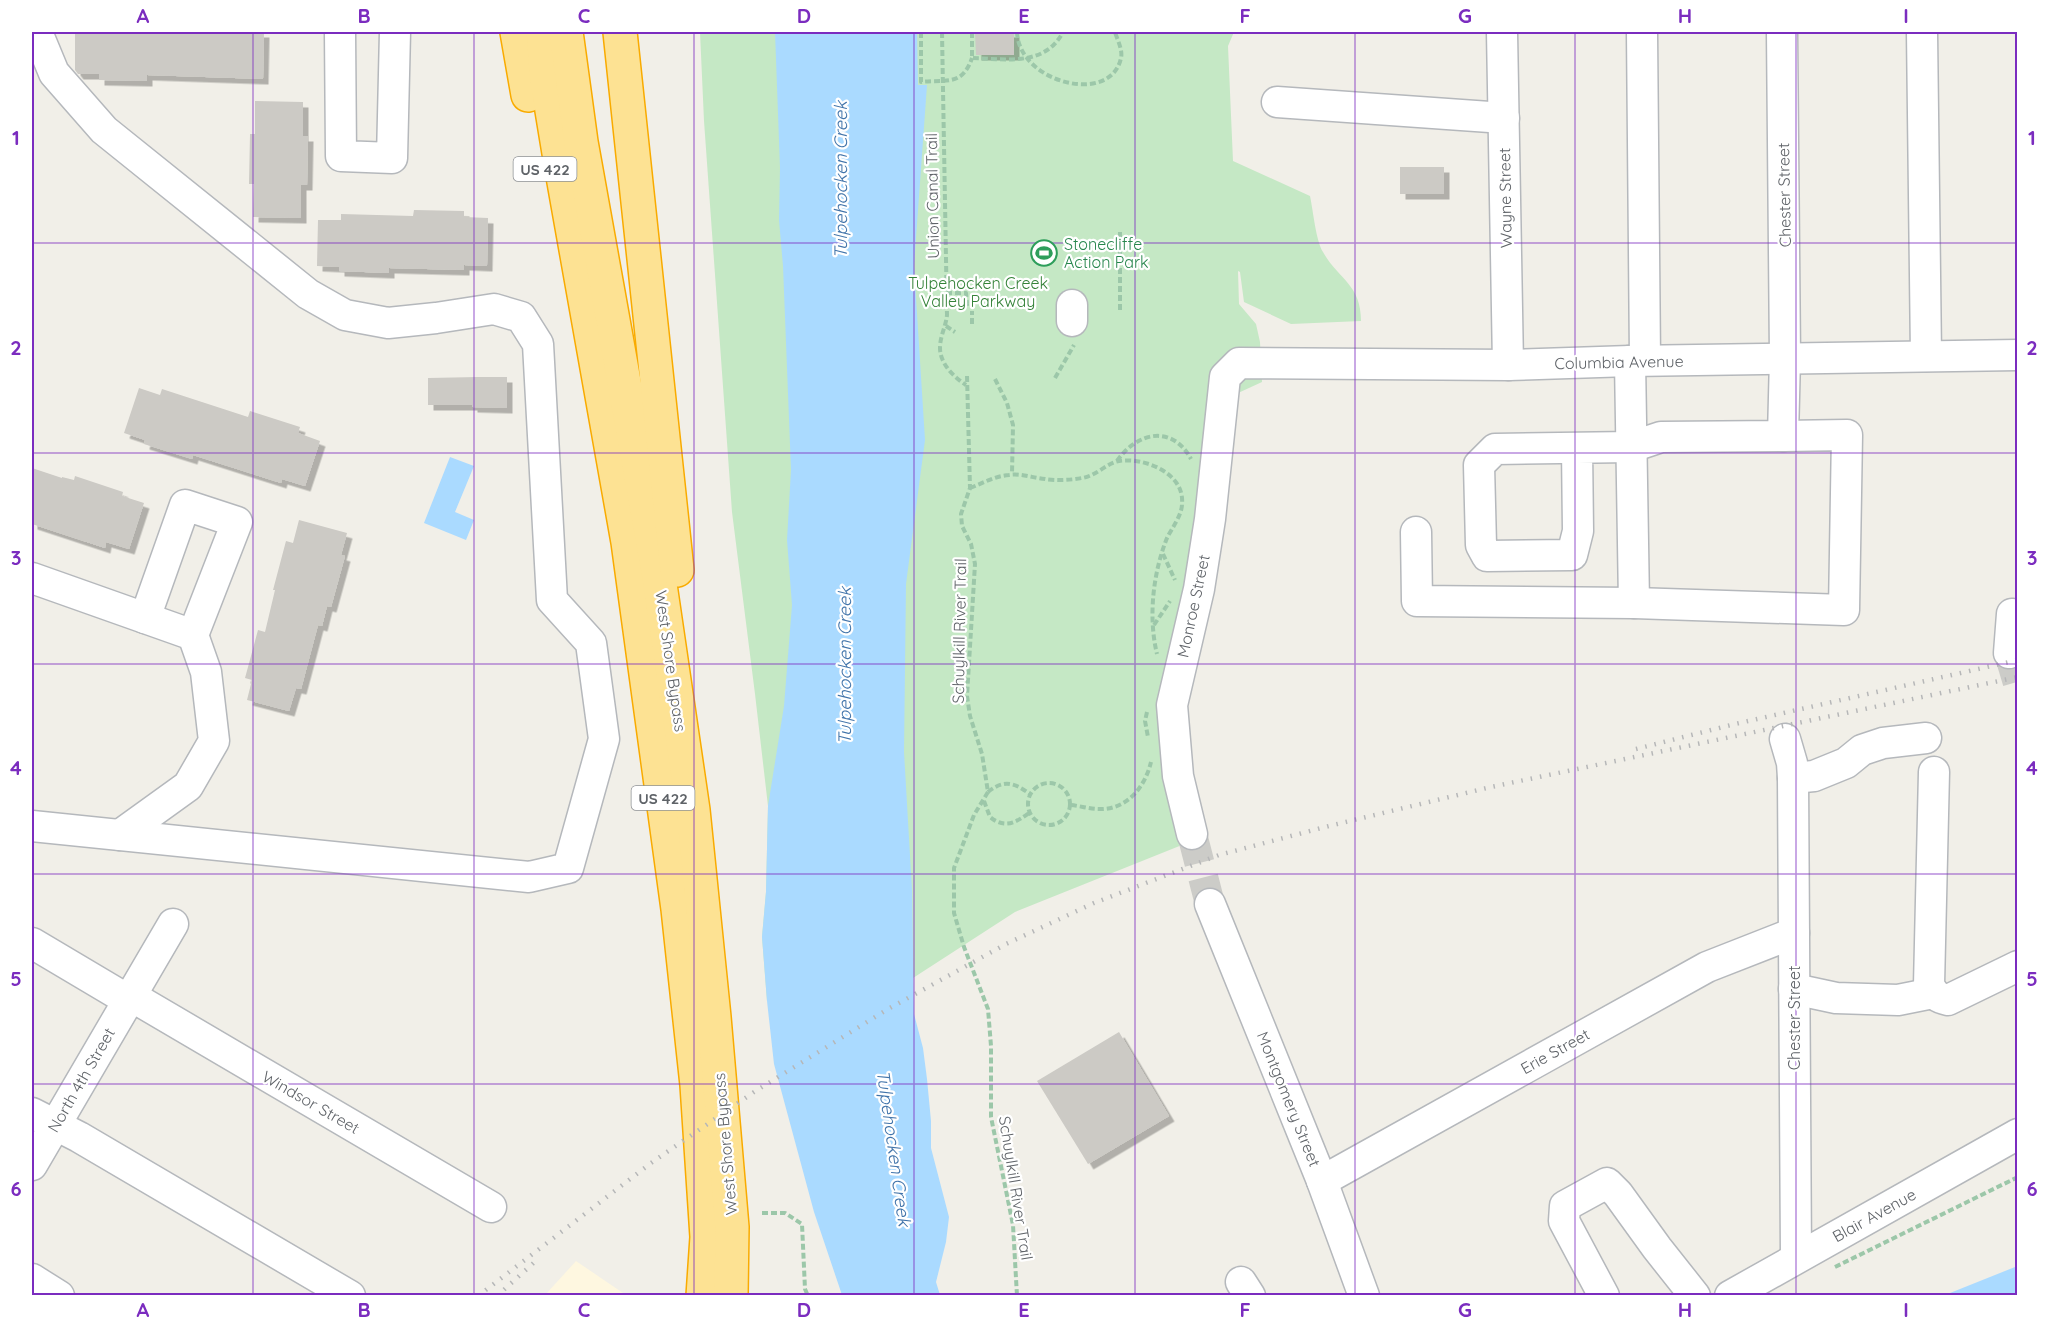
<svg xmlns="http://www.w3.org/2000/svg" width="2049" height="1327" font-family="Quicksand,sans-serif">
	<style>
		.commercial { fill: #fef7e0 }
		.green { fill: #c5e8c5 }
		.water { fill: #aadaff }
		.building { fill: #cccac5; filter: url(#shadow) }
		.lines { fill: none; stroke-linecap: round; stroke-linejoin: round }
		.minor-tunnel { stroke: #ccccc8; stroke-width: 30; stroke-dasharray: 30 15; stroke-linecap: butt }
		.minor-casing { stroke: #b5b8bc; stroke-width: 33 }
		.highway-casing { stroke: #f9ab00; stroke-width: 36 }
		.path { stroke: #9cc7a9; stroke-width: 4; stroke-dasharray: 6 3; stroke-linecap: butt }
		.minor { stroke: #fff; stroke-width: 30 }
		.highway { stroke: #fde293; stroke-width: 33 }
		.rail { stroke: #b6b7b8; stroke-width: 4.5; stroke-dasharray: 1.5 8; stroke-linecap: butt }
		.grid { fill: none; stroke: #7b2cbf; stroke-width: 1.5; stroke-opacity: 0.55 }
		.labels { text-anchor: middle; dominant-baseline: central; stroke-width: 4.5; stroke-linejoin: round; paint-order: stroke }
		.shield { fill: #fff; stroke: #8f9295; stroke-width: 1.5 }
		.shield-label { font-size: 15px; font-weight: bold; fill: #5f6368 }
		.street-label { font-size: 16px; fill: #5f6368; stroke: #fff }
		.leisure-label { font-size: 16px; fill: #27864d; stroke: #fff; text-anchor: start }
		.park-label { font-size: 16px; fill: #348238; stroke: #fff }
		.water-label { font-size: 18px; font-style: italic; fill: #4174aa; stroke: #fff }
		.neatline { fill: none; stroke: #7b2cbf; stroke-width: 2 }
		.grid-label { font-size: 20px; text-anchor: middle; font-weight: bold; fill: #7b2cbf }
	</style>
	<defs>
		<filter id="shadow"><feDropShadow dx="5.5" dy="5.5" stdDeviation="0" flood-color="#0004"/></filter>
	</defs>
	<rect width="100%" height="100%" fill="#f1efe8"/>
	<path class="commercial" d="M 576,1261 L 626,1295 L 545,1295 Z"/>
	<path class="green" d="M 700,32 L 1234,32 L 1228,46 L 1233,161 L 1310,196 C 1313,210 1316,241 1323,252 C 1338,279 1361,284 1361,321 L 1291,324 L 1244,302 L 1240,272 L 1238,271 L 1239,304 L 1256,324 L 1260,342 L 1262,382 L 1212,405 L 1181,632 L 1182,845 L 1015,912 L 913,978 L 767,1001 L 762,937 L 766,892 L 768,806 L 755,694 L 732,512 L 704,121 Z"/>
	<g class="water">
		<path d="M 775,32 L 917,32 L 918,85 L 927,85 L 914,266 L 925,440 L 906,584 L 904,752 L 912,890 L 914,1014 L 923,1048 L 927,1079 L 931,1121 L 931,1148 L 949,1217 L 946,1242 L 936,1282 L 940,1295 L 842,1295 L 814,1212 L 774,1064 L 767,1001 L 762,937 L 766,892 L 768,806 L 784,706 L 792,605 L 787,540 L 791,470 L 783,266 L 779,220 L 780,168 Z"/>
		<path d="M 450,457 L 474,466 L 455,512 L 474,520 L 466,540 L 424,523 Z"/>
		<path d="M 2015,1267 L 2017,1267 L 2017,1295 L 1945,1295 Z"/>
	</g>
	<g class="building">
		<path d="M 75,32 L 264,32 L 263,79 L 147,75 L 147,81 L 99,80 L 99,74 L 78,74 L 75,70 Z"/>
		<path d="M 975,32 L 1014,32 L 1014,55 L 976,55 Z"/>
		<path d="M 255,101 L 303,102 L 303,136 L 308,136 L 307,185 L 301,185 L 301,218 L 253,217 L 254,184 L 249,184 L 250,134 L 255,134 Z"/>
		<rect x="1400" y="167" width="44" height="27"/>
		<path d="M 414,210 L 464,211 L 464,217 L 488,218 L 487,266 L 464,265 L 464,270 L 389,268 L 389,273 L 339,271 L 339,267 L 317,266 L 318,220 L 341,220 L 341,214 L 413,216 Z"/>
		<path d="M 478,377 L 507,377 L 507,408 L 472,407 L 472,405 L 428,405 L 428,378 Z"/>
		<path d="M 139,388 L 160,395 L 162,389 L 248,417 L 250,411 L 300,427 L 298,433 L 320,441 L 305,486 L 282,479 L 281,483 L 193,455 L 192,459 L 144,444 L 145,440 L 124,433 Z"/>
		<path d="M 32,468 L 62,478 L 62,477 L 74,480 L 75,476 L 123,492 L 122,496 L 144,503 L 129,549 L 106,542 L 105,548 L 32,524 Z"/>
		<path d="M 299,520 L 347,533 L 341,555 L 345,556 L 331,607 L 327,606 L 322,626 L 318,625 L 301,689 L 296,688 L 289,711 L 247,700 L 252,680 L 245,678 L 258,630 L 265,632 L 275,590 L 273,590 L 286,541 L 293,543 Z"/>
		<path d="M 1119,1032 L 1169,1116 L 1088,1164 L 1037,1081 Z"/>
	</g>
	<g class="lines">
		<g class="minor-tunnel">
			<path d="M 2009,653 L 2018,683"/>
			<path d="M 1192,834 L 1210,904"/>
		</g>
		<g class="minor-casing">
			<g id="minor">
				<path d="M 340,32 L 341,156 L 392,158 L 395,32"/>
				<path d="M 1502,32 L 1508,365"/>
				<path d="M 1642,32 L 1645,360"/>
				<path d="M 1922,32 L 1926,356"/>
				<path d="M 1277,102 L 1504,118"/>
				<path d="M 1072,321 L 1072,305"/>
				<path d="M 1577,448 L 1578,531 L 1572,555 L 1487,556 L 1481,545 L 1479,465 L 1495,449 L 1631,447 L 1661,437 L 1783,436 L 1785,358 L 1782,32"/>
				<path d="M 1416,532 L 1417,601 L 1634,603 L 1630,361"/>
				<path d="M 32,578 L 193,635 L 206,672 L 214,741 L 188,786 L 120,835"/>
				<path d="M 1634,603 L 1844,610 L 1847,435 L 1783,436"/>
				<path d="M 145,618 L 185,505 L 237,522 L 193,635"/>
				<path d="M 2009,653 L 2012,614"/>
				<path d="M 1785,739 L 1792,763 L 1793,778 L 1796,1258"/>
				<path d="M 1934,772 L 1929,985 C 1934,995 1938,998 1948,1000 L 2018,966"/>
				<path d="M 1793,778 L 1814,776 L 1846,763 L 1862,750 L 1883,743 L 1926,738"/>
				<path d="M 32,826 L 529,877 L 568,868 L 604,739 L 591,643 L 552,600 L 538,344 L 521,317 L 494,309 L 436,318 L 388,323 L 345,315 L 308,294 L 104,130 L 54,73 L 37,32"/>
				<path d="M 1192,834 L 1178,776 L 1172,705 L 1199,589 L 1210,519 L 1225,377 L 1239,363 L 1508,365 L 1630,361 L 2018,355"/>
				<path d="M 1210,904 L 1322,1181 L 1364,1296"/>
				<path d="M 32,943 L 128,1000"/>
				<path d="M 1794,989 L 1836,998 L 1898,1000 L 1933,993"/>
				<path d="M 131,996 L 491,1207"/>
				<path d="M 32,1113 L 79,1137 L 350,1296"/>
				<path d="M 32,1165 L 173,924"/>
				<path d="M 1322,1181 L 1707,967 L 1794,933"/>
				<path d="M 32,1279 L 59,1296"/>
				<path d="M 1241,1282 L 1250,1296"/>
				<path d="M 1604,1296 L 1564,1221 L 1565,1206 L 1607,1183 L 1618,1194 L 1657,1248 L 1695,1296"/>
				<path d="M 1730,1296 L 2018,1134"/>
			</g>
		</g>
		<g class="highway-casing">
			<g id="highway">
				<path d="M 517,32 L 528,95"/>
				<path d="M 543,32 L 546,74 L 561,165 L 628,542 L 678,909 L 697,1085 L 707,1237 L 703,1296"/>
				<path d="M 566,32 L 581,142 L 658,571 L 693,810 L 714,1017 L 732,1227 L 731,1296"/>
				<path d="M 620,32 L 677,570"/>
			</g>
		</g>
		<g class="path">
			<path d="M 921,32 L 921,82 C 946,79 962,87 972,58"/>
			<path d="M 942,32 L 947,315 C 946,326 940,336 940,348 C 940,364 954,377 966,385"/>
			<path d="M 972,32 L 972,58 C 1005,59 1045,67 1063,32"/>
			<path d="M 1017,32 C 1019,83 1111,106 1121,58 C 1123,50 1117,39 1115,32"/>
			<path d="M 946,293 L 966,293 L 967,304 L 974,303"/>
			<path d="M 1120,310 L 1120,232"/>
			<path d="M 972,324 L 972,311"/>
			<path d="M 946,326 L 955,332"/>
			<path d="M 967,376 L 970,488 L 961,514 L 962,526 L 971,544 L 975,564 L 967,696 L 970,716 L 982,754 L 988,792 L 974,815 L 954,868 L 954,913 L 964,947 L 988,1009 L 991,1046 L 991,1117 L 1013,1225 L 1017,1296"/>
			<path d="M 1055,378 L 1074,345"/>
			<path d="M 995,379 L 1007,403 L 1013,425 L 1012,474"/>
			<path d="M 1117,461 C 1137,432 1172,424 1191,459"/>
			<path d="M 970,488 C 983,483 995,476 1009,475 C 1021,473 1033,478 1045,479 C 1056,481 1071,480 1082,478 C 1096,476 1107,463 1119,461 C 1144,457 1185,473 1182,504 C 1182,515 1172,528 1167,538 C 1153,573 1148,617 1157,654"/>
			<path d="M 1163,554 L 1175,580"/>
			<path d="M 1154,625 L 1170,601"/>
			<path d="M 1147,712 L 1145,721 L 1148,737"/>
			<circle cx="1049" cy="804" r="21"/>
			<path d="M 988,792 C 1004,779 1015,783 1030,794"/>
			<path d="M 984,801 L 990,817 C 1005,829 1015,823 1029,813"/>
			<path d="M 1071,805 C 1080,806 1090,809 1099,809 C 1127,810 1145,787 1151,762"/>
			<path d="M 762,1213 L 785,1213 L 802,1224 L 805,1289 L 808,1296"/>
			<path d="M 1835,1267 L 2018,1177"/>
		</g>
		<use href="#minor" class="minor"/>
		<use href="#highway" class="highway"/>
		<g class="rail">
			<path d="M 1636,749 L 1735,724 L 2018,660"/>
			<path d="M 478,1296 L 651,1163 L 754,1092 L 888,1009 L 1006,944 L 1094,903 L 1219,855 L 1329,826 L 1491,787 L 2018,677"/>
			<path d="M 497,1296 L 538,1259"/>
		</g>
	</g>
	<path class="grid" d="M 253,32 L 253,1296M 474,32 L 474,1296M 694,32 L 694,1296M 914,32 L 914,1296M 1135,32 L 1135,1296M 1355,32 L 1355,1296M 1575,32 L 1575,1296M 1796,32 L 1796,1296M 32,243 L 2018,243M 32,453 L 2018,453M 32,664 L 2018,664M 32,874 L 2018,874M 32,1084 L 2018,1084"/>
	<defs>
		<g id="stadium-ring" transform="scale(1.35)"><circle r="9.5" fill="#fff" stroke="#2e9e5b" stroke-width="1.5"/><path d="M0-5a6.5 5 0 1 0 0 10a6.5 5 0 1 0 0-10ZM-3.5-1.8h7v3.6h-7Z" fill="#2e9e5b"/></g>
	</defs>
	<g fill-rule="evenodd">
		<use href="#stadium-ring" x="1044" y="253"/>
	</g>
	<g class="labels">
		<g class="shield">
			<rect x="513.5" y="157" width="63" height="24" rx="4.5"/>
			<rect x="631.5" y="786" width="63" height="24" rx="4.5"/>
		</g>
		<g class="shield-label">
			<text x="545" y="169">US 422</text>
			<text x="663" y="798">US 422</text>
		</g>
		<g class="street-label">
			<text transform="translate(1784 195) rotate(-91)">Chester Street</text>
			<text transform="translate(932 196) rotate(-91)">Union Canal Trail</text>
			<text transform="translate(1505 198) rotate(-91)">Wayne Street</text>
			<text transform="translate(1619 362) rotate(-1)">Columbia Avenue</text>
			<text transform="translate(1193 606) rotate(-78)">Monroe Street</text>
			<text transform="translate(959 631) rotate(-89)">Schuylkill River Trail</text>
			<text transform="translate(671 661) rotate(82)">West Shore Bypass</text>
			<text transform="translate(1794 1018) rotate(-90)">Chester Street</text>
			<text transform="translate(1555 1051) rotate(-29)">Erie Street</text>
			<text transform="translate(81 1080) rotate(-60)">North 4th Street</text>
			<text transform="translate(1289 1099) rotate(68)">Montgomery Street</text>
			<text transform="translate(311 1102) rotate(30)">Windsor Street</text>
			<text transform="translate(725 1144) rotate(-95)">West Shore Bypass</text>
			<text transform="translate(1016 1188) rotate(81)">Schuylkill River Trail</text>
			<text transform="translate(1874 1215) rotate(-29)">Blair Avenue</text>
		</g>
		<g class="leisure-label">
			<text x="1064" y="244">Stonecliffe<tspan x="1064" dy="18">Action Park</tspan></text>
		</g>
		<g class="park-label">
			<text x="978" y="283">Tulpehocken Creek<tspan x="978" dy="18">Valley Parkway</tspan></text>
		</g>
		<g class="water-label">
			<text transform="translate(840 180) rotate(-90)">Tulpehocken Creek</text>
			<text transform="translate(844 666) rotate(-90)">Tulpehocken Creek</text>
			<text transform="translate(894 1148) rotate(82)">Tulpehocken Creek</text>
		</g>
	</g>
	<rect width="2049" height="1327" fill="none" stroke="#ffffff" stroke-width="66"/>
	<rect x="33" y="33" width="1983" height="1261" class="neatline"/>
	<g class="grid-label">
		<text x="143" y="23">A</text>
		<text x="364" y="23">B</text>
		<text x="584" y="23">C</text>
		<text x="804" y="23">D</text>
		<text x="1024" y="23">E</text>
		<text x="1245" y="23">F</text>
		<text x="1465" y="23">G</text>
		<text x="1685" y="23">H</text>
		<text x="1906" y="23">I</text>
		<text x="16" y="145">1</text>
		<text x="2032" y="145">1</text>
		<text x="16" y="355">2</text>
		<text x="2032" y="355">2</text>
		<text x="16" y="565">3</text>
		<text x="2032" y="565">3</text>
		<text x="16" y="775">4</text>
		<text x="2032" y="775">4</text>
		<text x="16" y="986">5</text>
		<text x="2032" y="986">5</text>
		<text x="16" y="1196">6</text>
		<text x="2032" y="1196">6</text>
		<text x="143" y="1317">A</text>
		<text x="364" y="1317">B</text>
		<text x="584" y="1317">C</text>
		<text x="804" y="1317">D</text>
		<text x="1024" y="1317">E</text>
		<text x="1245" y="1317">F</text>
		<text x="1465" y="1317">G</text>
		<text x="1685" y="1317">H</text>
		<text x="1906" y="1317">I</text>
	</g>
</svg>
